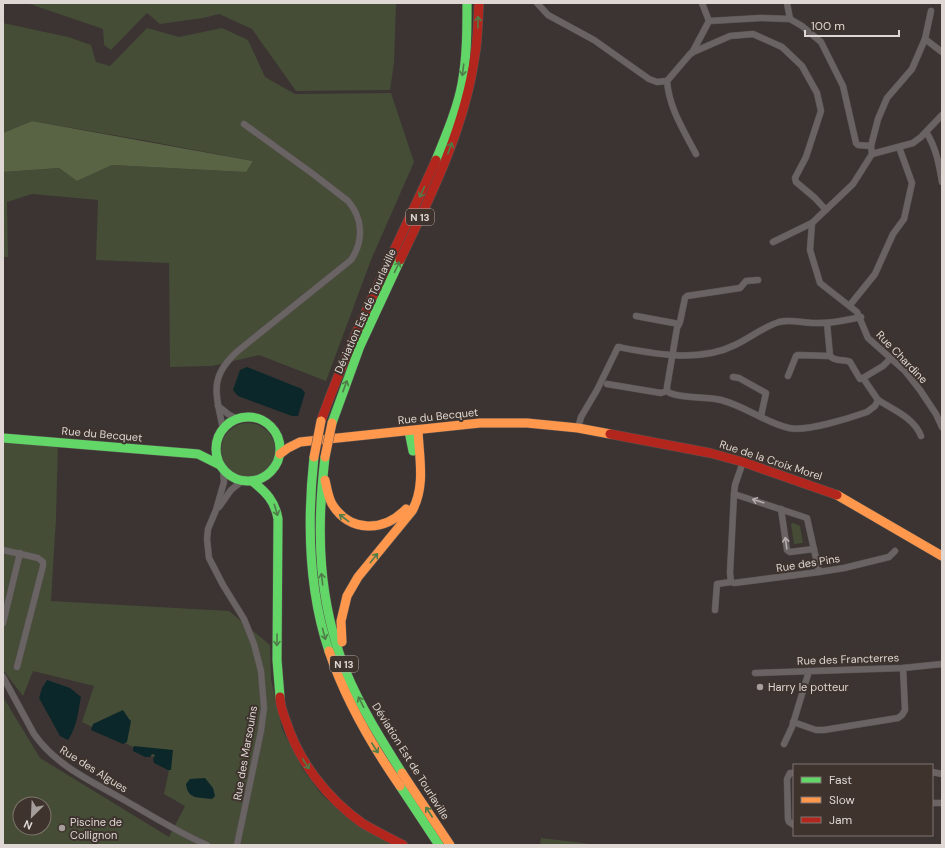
<svg xmlns="http://www.w3.org/2000/svg" width="945" height="848" font-family="'DM Sans',sans-serif">
	<style>
		.green { fill: #454d37; fill-rule: evenodd }
		.forest { fill: #586443 }
		.water { fill: #0c2729 }
		.lines { fill: none; stroke-linecap: round; stroke-linejoin: round }
		.street-casing { stroke: #585250; stroke-width: 7 }
		.fast-casing { stroke: #585250; stroke-width: 10 }
		.slow-casing { stroke: #585250; stroke-width: 10 }
		.jam-casing { stroke: #585250; stroke-width: 10 }
		.street { stroke: #6a6363; stroke-width: 6 }
		.fast { stroke: #63d668; stroke-width: 9 }
		.slow { stroke: #ff974d; stroke-width: 9 }
		.jam { stroke: #b3261e; stroke-width: 9 }
		.slow-bridge-casing { stroke: #585250; stroke-width: 10; stroke-linecap: butt }
		.slow-bridge { stroke: #ff974d; stroke-width: 9 }
		.oneway { stroke: #4f7c48 }
		.oneway2 { stroke: #b5aeac }
		.poi-dot { fill: #a59e9b; stroke: #3f332e; stroke-width: 1.5 }
		.labels { text-anchor: middle; dominant-baseline: central; stroke-width: 4; stroke-linejoin: round; paint-order: stroke }
		.shield { fill: #3f332e; stroke: #aea6a2; stroke-width: 1 }
		.shield-label { font-size: 10px; font-weight: bold; fill: #ded7d3 }
		.street-label { font-size: 11px; fill: #ded7d3; stroke: #3f332e }
		.poi-label { font-size: 11px; fill: #ded7d3; stroke: #3f332e; text-anchor: start }
	</style>
	<rect width="100%" height="100%" fill="#3b3432"/>
	<g class="green">
		<path d="M 27,3 L 396,3 L 394,63 L 390,90 L 296,91 L 252,29 L 219,14 L 203,18 L 160,24 L 147,13 L 111,50 L 104,45 L 103,29 Z"/>
		<path d="M 3,23 L 68,37 L 91,45 L 96,62 L 110,66 L 147,28 L 179,37 L 222,28 L 248,40 L 265,77 L 295,94 L 391,93 L 414,162 L 371,260 L 326,381 L 259,355 L 212,366 L 170,367 L 169,263 L 96,260 L 98,200 L 32,194 L 7,202 L 8,257 L 3,257 L 3,172 L 59,168 L 77,181 L 112,165 L 245,172 L 253,161 L 148,141 L 32,121 L 3,133 Z"/>
		<circle cx="248" cy="450" r="27"/>
		<path d="M 3,438 L 58,442 L 56,519 L 51,601 L 229,611 L 270,645 L 271,679 L 282,729 L 303,770 L 322,795 L 344,815 L 394,845 L 3,845 L 3,697 L 40,758 L 169,837 L 185,806 L 164,794 L 170,765 L 82,722 L 94,686 L 33,671 L 23,696 L 3,670 ZM 20,804 L 44,804 L 44,828 L 20,828 Z"/>
		<path d="M 793,523 L 800,526 L 803,543 L 794,544 L 791,524 Z"/>
		<path d="M 541,838 L 599,845 L 540,845 Z"/>
	</g>
	<path class="forest" d="M 32,121 L 253,161 L 246,172 L 112,165 L 77,181 L 59,168 L 3,172 L 3,133 Z"/>
	<g class="water">
		<path d="M 247,367 L 302,389 L 305,393 L 298,416 L 292,416 L 238,396 L 233,390 L 240,370 Z"/>
		<path d="M 47,680 L 70,688 L 81,697 C 78,712 77,727 68,740 L 60,736 L 39,698 L 42,688 Z"/>
		<path d="M 123,710 L 129,719 L 131,721 L 127,742 L 123,744 L 91,730 L 93,724 Z"/>
		<path d="M 134,746 L 173,750 L 171,770 L 168,770 L 154,763 L 153,759 L 155,755 L 152,754 L 150,757 L 145,757 L 133,751 L 133,748 Z"/>
		<path d="M 205,778 L 213,788 L 215,796 L 212,799 C 198,797 188,800 186,784 L 190,779 Z"/>
	</g>
	<g class="lines">
		<g class="street-casing">
			<g id="street">
				<path d="M 537,3 L 548,15 L 594,40 L 649,79 L 657,82 L 667,81 L 691,53 L 730,36 L 753,34 L 782,47 L 802,66 L 817,93 L 821,111 L 806,157 L 795,178 L 796,182 L 815,198 L 826,210"/>
				<path d="M 702,3 L 709,21 L 761,18 L 790,19 L 802,26 L 821,42 L 843,86 L 856,143 L 858,145 L 871,146 L 872,154"/>
				<path d="M 787,3 L 790,19"/>
				<path d="M 925,39 L 942,52"/>
				<path d="M 692,53 L 709,21"/>
				<path d="M 667,81 C 669,108 684,131 696,154"/>
				<path d="M 926,132 C 936,147 939,164 942,182"/>
				<path d="M 871,146 L 878,119 L 887,98 L 912,69 L 925,39 L 931,11"/>
				<path d="M 812,223 L 810,250 L 820,283 L 857,312 L 868,338 L 905,371 L 920,390 L 936,414 L 942,427"/>
				<path d="M 773,242 L 812,223 L 853,184 L 872,154 L 913,143 L 921,137 L 942,115"/>
				<path d="M 758,280 L 746,281 L 740,288 L 687,296 L 685,298 L 680,322 L 677,328 L 667,387 L 667,391 L 670,393 C 684,399 705,396 721,400 C 745,406 766,423 789,428 C 806,432 850,418 867,412 L 875,406 L 878,400 L 863,378 L 860,379 L 850,362 C 844,359 835,362 830,356 L 827,323"/>
				<path d="M 850,305 L 875,274 L 893,234 L 904,219 L 912,183 L 899,147"/>
				<path d="M 636,316 L 679,324"/>
				<path d="M 788,376 L 796,356 L 798,355 L 830,356"/>
				<path d="M 733,377 L 739,378 L 766,393 L 761,416"/>
				<path d="M 863,378 L 883,366 L 890,359"/>
				<path d="M 607,384 L 661,393 L 667,391"/>
				<path d="M 878,400 C 894,410 914,418 921,436"/>
				<path d="M 218,406 L 228,414 L 237,419"/>
				<path d="M 578,428 L 581,417 L 597,390 L 618,347 C 656,354 699,363 735,345 C 750,338 763,327 779,322 C 791,319 803,323 815,323 C 831,324 846,320 861,317"/>
				<path d="M 223,429 C 216,393 208,377 239,350 L 351,260 C 364,241 363,218 348,201 L 313,174 L 244,124"/>
				<path d="M 743,462 L 735,485 L 734,494 L 730,573 L 731,582 L 734,583 L 819,572 L 844,568 L 889,557 L 895,551"/>
				<path d="M 223,470 L 224,482 L 216,510 L 208,529 L 207,539 L 209,558 L 223,585 L 244,619 L 254,644 L 261,671 L 264,708 L 261,731 L 237,845"/>
				<path d="M 734,494 L 807,518 L 819,572"/>
				<path d="M 219,507 L 231,490 L 242,481"/>
				<path d="M 781,509 L 787,550 L 790,552 L 814,549"/>
				<path d="M 3,550 L 38,558 L 43,562 L 43,566 L 17,667"/>
				<path d="M 715,610 L 717,584 L 731,582"/>
				<path d="M 3,623 L 20,553"/>
				<path d="M 755,673 L 903,668 L 942,664"/>
				<path d="M 3,677 L 34,734 C 56,766 93,782 126,801 C 152,816 179,833 207,845"/>
				<path d="M 793,722 L 816,730 L 824,730 L 898,718 L 902,715 L 905,710 L 903,668"/>
				<path d="M 784,744 L 792,727 L 809,671"/>
				<path d="M 932,772 L 942,774"/>
				<path d="M 794,773 L 790,773 L 787,779 L 788,819 L 789,822 L 794,825"/>
				<path d="M 932,803 L 942,803"/>
			</g>
		</g>
		<g class="fast-casing">
			<g id="fast">
				<path d="M 436,160 C 446,135 457,110 462,84 C 467,57 467,30 467,3"/>
				<circle cx="248" cy="449" r="32"/>
				<path d="M 332,423 L 360,346 L 400,260"/>
				<path d="M 409,431 L 413,451"/>
				<path d="M 3,438 L 198,454 L 220,465"/>
				<path d="M 314,457 C 307,522 308,589 329,651"/>
				<path d="M 325,457 C 316,532 318,601 346,672 C 361,708 382,741 402,773"/>
				<path d="M 252,481 C 266,492 275,501 278,519 L 277,660 L 280,697"/>
				<path d="M 400,786 L 439,845"/>
			</g>
		</g>
		<g class="slow-casing">
			<g id="slow">
				<path d="M 280,454 L 288,448 L 300,442 L 480,423 L 527,423 L 578,428 L 610,434"/>
				<path d="M 325,480 C 327,488 328,497 332,504 C 350,533 384,532 406,509"/>
				<path d="M 837,495 L 942,556"/>
				<path d="M 342,642 L 341,621 L 347,596 L 358,577 L 412,511 C 426,486 419,457 418,430"/>
				<path d="M 329,651 C 345,699 371,744 400,786"/>
				<path d="M 402,773 L 450,845"/>
			</g>
		</g>
		<g class="jam-casing">
			<g id="jam">
				<path d="M 400,260 C 432,194 465,127 475,55 C 478,38 478,20 479,3"/>
				<path d="M 321,421 C 353,331 397,247 436,160"/>
				<path d="M 610,434 L 710,453 L 743,462 L 837,495"/>
				<path d="M 280,697 C 280,706 283,713 286,721 C 299,762 327,798 362,823 C 375,831 390,838 403,845"/>
			</g>
		</g>
		<use href="#street" class="street"/>
		<use href="#fast" class="fast"/>
		<use href="#slow" class="slow"/>
		<use href="#jam" class="jam"/>
		<g class="slow-bridge-casing">
			<g id="slow-bridge">
				<path d="M 314,457 L 321,421"/>
				<path d="M 325,457 L 332,423"/>
			</g>
		</g>
		<use href="#slow-bridge" class="slow-bridge"/>
	</g>
	<defs><path id="oneway-shaft" d="M-6 0H5M1.5-3L5.5 0L1.5 3" fill="none" stroke-width="1.6" stroke-linecap="round" stroke-linejoin="round"/></defs>
	<g class="oneway">
		<use href="#oneway-shaft" transform="translate(478 22) rotate(-89)"/>
		<use href="#oneway-shaft" transform="translate(463 70) rotate(97)"/>
		<use href="#oneway-shaft" transform="translate(450 148) rotate(-69)"/>
		<use href="#oneway-shaft" transform="translate(422 192) rotate(115)"/>
		<use href="#oneway-shaft" transform="translate(397 267) rotate(-65)"/>
		<use href="#oneway-shaft" transform="translate(345 386) rotate(-70)"/>
		<use href="#oneway-shaft" transform="translate(276 510) rotate(73)"/>
		<use href="#oneway-shaft" transform="translate(344 518) rotate(-143)"/>
		<use href="#oneway-shaft" transform="translate(374 558) rotate(-51)"/>
		<use href="#oneway-shaft" transform="translate(322 579) rotate(-97)"/>
		<use href="#oneway-shaft" transform="translate(324 634) rotate(75)"/>
		<use href="#oneway-shaft" transform="translate(277 640) rotate(91)"/>
		<use href="#oneway-shaft" transform="translate(361 702) rotate(-117)"/>
		<use href="#oneway-shaft" transform="translate(375 748) rotate(57)"/>
		<use href="#oneway-shaft" transform="translate(306 764) rotate(56)"/>
		<use href="#oneway-shaft" transform="translate(429 812) rotate(-123)"/>
	</g>
	<g class="oneway2">
		<use href="#oneway-shaft" transform="translate(758 501) rotate(-162)"/>
		<use href="#oneway-shaft" transform="translate(786 543) rotate(-98)"/>
	</g>
	<g class="poi-dot">
		<circle cx="760" cy="687" r="4"/>
		<circle cx="62" cy="828" r="4"/>
	</g>
	<g class="labels">
		<g class="shield">
			<rect x="406" y="209" width="28" height="16" rx="3"/>
			<rect x="330" y="656" width="28" height="16" rx="3"/>
		</g>
		<g class="shield-label">
			<text x="420" y="217">N 13</text>
			<text x="344" y="664">N 13</text>
		</g>
		<g class="street-label">
			<text transform="translate(365 311) rotate(-66)">Déviation Est de Tourlaville</text>
			<text transform="translate(902 357) rotate(46)">Rue Chardine</text>
			<text transform="translate(438 416) rotate(-6)">Rue du Becquet</text>
			<text transform="translate(102 434) rotate(5)">Rue du Becquet</text>
			<text transform="translate(771 460) rotate(18)">Rue de la Croix Morel</text>
			<text transform="translate(808 563) rotate(-9)">Rue des Pins</text>
			<text transform="translate(848 659) rotate(-2)">Rue des Francterres</text>
			<text transform="translate(245 753) rotate(-80)">Rue des Marsouins</text>
			<text transform="translate(411 761) rotate(58)">Déviation Est de Tourlaville</text>
			<text transform="translate(94 769) rotate(32)">Rue des Algues</text>
		</g>
		<g class="poi-label">
			<text x="768" y="687">Harry le potteur</text>
			<text x="70" y="822">Piscine de<tspan x="70" dy="13">Collignon</tspan></text>
		</g>
	</g>
	<rect width="945" height="848" fill="none" stroke="#ded7d3" stroke-width="8"/>
	<rect x="793" y="764" width="140" height="72" fill="#3f332e" stroke="#7f7570"/>
	<rect x="801" y="777" width="20" height="6" fill="#63d668" stroke="#7f7570"/>
	<text x="829" y="784" font-size="12" fill="#ded7d3">Fast</text>
	<rect x="801" y="797" width="20" height="6" fill="#ff974d" stroke="#7f7570"/>
	<text x="829" y="804" font-size="12" fill="#ded7d3">Slow</text>
	<rect x="801" y="817" width="20" height="6" fill="#b3261e" stroke="#7f7570"/>
	<text x="829" y="824" font-size="12" fill="#ded7d3">Jam</text>
	<g transform="translate(32 816) rotate(204)"><circle r="19" fill="#3f332e" stroke="#7f7570"/>
	<path d="M0-3L7 15L0 10L-7 15Z" fill="#a59e9b"/>
	<text y="-6" font-size="11" font-weight="bold" text-anchor="middle" fill="#ded7d3">N</text>
	</g>
	<path d="M805 30v6h94v-6" fill="none" stroke="#ded7d3" stroke-width="2"/>
	<text x="811" y="30" font-size="12" fill="#ded7d3" stroke="#3f332e" stroke-width="3" paint-order="stroke">100 m</text>
</svg>
